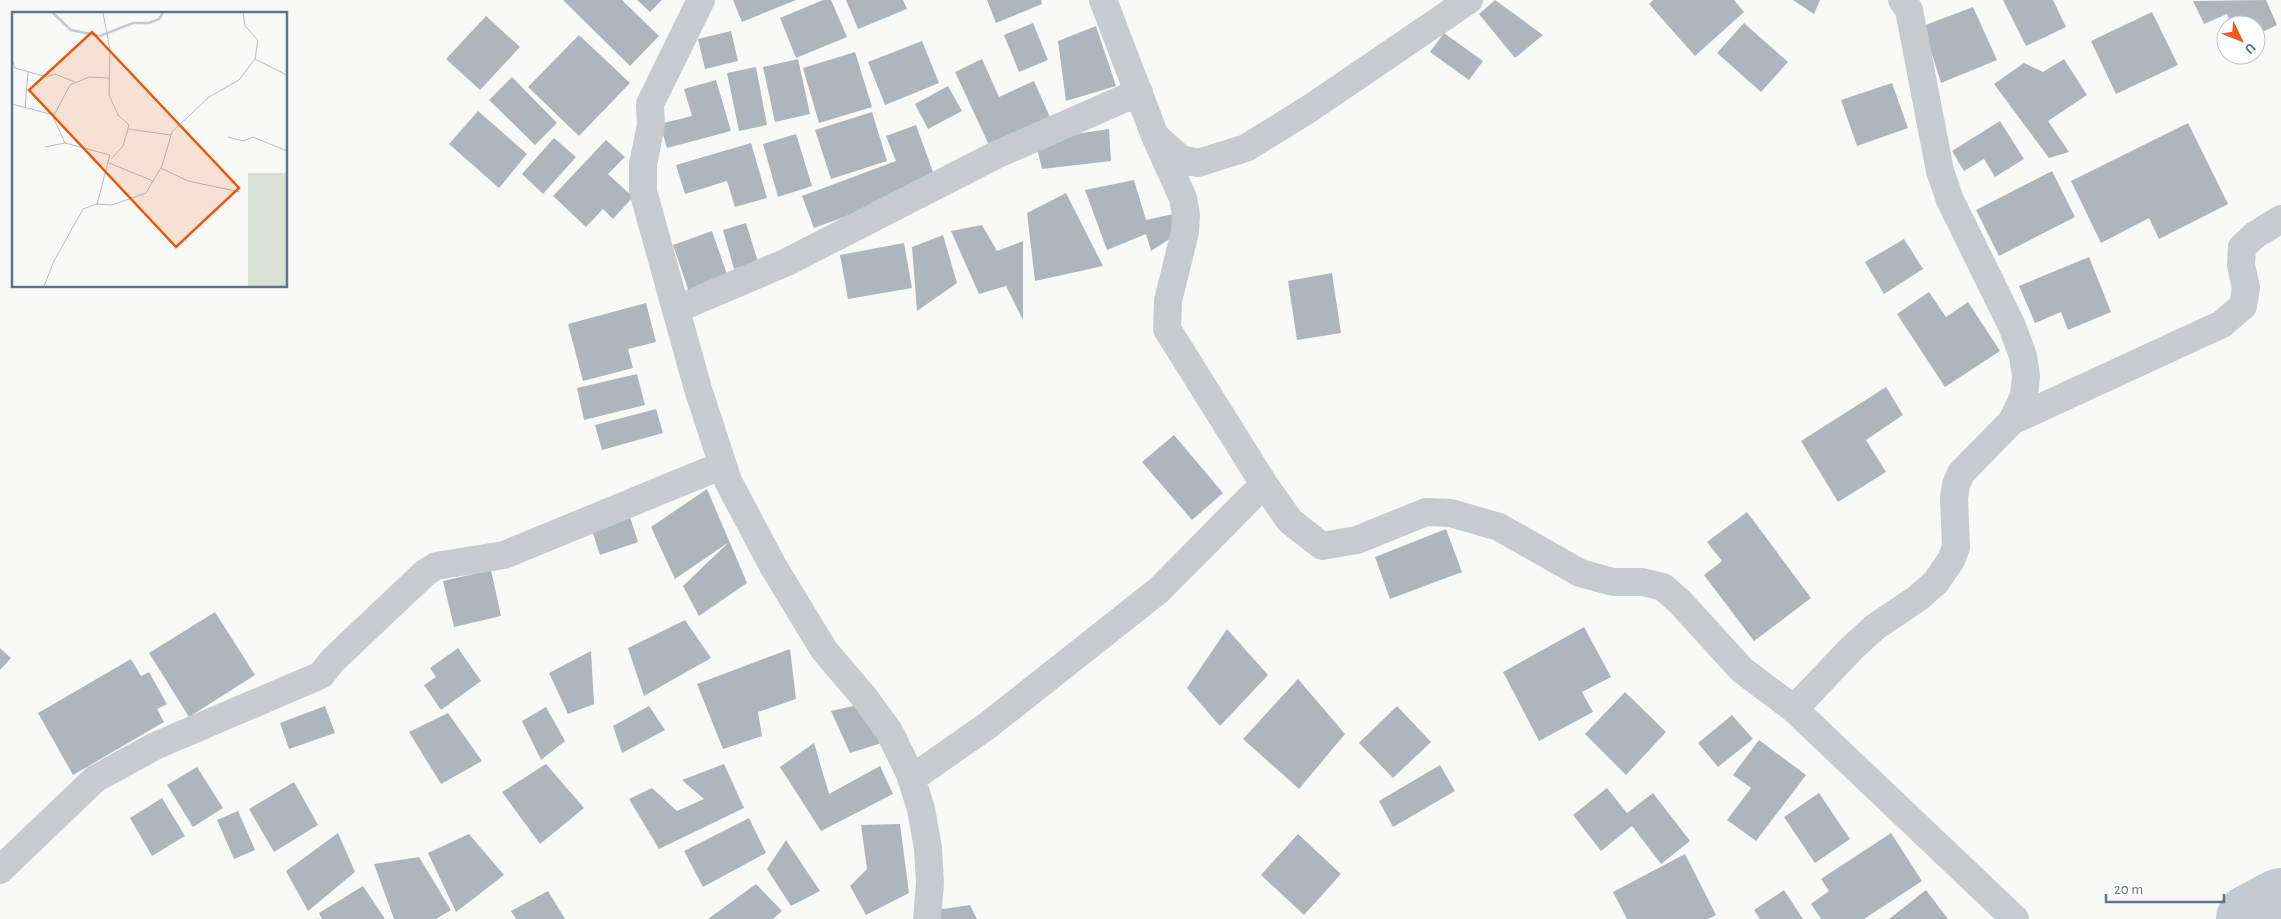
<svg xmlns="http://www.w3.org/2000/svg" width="2281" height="919" font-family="'Alegreya Sans',sans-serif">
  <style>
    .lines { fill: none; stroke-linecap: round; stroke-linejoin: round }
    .river { stroke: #c2cbd1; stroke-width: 70 }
    .building { fill: #adb6bc }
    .street { stroke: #c7cbcf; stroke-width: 28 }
    .inset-river { fill: none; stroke: #c2cbd1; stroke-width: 2.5 }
    .inset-road { fill: none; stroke: #b4bcc2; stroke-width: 1 }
    .view { fill: #e8590c; fill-opacity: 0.15; stroke: #e8590c; stroke-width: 2.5 }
    .inset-edge { fill: none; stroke: #637484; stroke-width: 2.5 }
  </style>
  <rect width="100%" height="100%" fill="#f9faf7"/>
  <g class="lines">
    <path class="river" d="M2251,919L2281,903"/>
  </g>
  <path class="building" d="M563,0H622L659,36L630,66Z
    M637,0H662L650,12Z
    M733,0H796L742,22Z
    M823,0H831L847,37L796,58L780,18Z
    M846,0H903L907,9L858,29Z
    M987,0H1041L1042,4L996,23Z
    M1495,0L1543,35L1515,58L1479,14Z
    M1653,0H1734L1744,12L1695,56L1649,4Z
    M1793,0H1820L1814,14Z
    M2003,0H2053L2066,27L2026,46Z
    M2266,0L2277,25L2256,35V25H2231L2227,14L2204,24L2193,1Z
    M1973,7L1997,60L1941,83L1923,26Z
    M2152,12L2178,65L2116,94L2091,41Z
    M486,16L520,47L480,90L446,59Z
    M1033,23L1048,60L1019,72L1004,35Z
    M1744,23L1788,62L1761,92L1717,53Z
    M1096,26L1116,86L1066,101L1058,41Z
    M731,31L738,61L705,69L698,39Z
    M1444,33L1483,61L1469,80L1430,52Z
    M579,35L630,83L579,136L528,87Z
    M922,41L939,83L885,105L868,62Z
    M855,52L872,107L819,123L803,68Z
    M798,59L810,114L775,122L763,67Z
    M982,59L999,97L1034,81L1050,117L989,145L955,72Z
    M2064,59L2087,95L2048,121L2069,152L2049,158L1994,84L2024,63L2043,72Z
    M756,67L767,125L739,131L727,73Z
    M512,77L557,123L535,145L489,100Z
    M716,80L731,131L667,148L660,124L692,116L684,89Z
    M1892,83L1908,128L1857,146L1841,100Z
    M948,86L962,111L928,129L915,104Z
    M478,111L527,154L499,188L449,144Z
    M872,112L887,161L831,179L815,130Z
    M2000,121L2024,159L1995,177L1984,159L1964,171L1952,151Z
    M2188,123L2228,204L2159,239L2149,218L2101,243L2071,181Z
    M916,125L937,183L814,228L802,196L896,161L886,136Z
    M1109,129L1111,161L1042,169L1035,140Z
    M796,134L812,186L778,197L763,144Z
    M554,138L576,157L543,194L522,174Z
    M606,140L625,157L608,174L633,197L613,219L603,209L586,227L553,196Z
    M751,143L767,198L735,207L727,181L685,194L676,165Z
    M2052,171L2075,217L1999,256L1976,210Z
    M1134,180L1146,220L1178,213L1179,233L1151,251L1146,234L1107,250L1085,190Z
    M1066,193L1103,266L1035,281L1027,213Z
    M746,223L758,262L734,269L723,230Z
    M982,225L997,251L1023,241V320L1006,286L979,294L951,231Z
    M712,231L729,280L690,295L673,245Z
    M943,235L957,283L917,311L912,247Z
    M1904,239L1923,269L1884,294L1865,262Z
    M904,243L912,288L848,299L840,255Z
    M2089,257L2111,312L2068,330L2061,312L2035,323L2019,286Z
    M1332,273L1341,333L1297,340L1288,281Z
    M1929,292L1946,317L1968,302L2000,351L1945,387L1897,314Z
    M646,303L656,342L628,349L633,368L583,381L568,324Z
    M637,374L645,405L584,420L577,388Z
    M1886,387L1903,415L1866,440L1886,472L1838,502L1801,441Z
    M656,409L663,433L602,450L595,425Z
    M1174,435L1223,493L1192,520L1142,462Z
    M707,489L747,583L699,616L683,586L729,542L675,579L651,527Z
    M1747,512L1811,598L1754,641L1704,575L1722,561L1707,542Z
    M629,514L638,542L600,555L591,527Z
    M1446,529L1462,572L1390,599L1375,557Z
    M491,570L501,616L454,627L443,581Z
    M215,612L255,675L189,717L149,653Z
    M685,620L711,658L644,696L628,648Z
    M1584,627L1611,677L1582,692L1593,712L1539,741L1503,672Z
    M1227,629L1268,675L1220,726L1187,688Z
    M0,648L11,658L0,670Z
    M458,648L481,681L441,710L424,685L436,677L430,668Z
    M790,649L796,699L758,712L762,736L723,749L697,684Z
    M591,651L594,704L568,714L549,673Z
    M131,659L141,676L149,672L167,704L157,709L164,722L73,775L38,713Z
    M1298,679L1345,734L1299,789L1243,739Z
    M1625,692L1666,732L1626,775L1585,734Z
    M862,704L888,741L850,753L831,711Z
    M325,706L335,733L289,749L280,723Z
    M649,706L665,730L622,753L613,726Z
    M1397,706L1431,742L1393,778L1359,743Z
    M546,707L565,741L541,760L522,721Z
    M448,713L482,761L441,784L409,732Z
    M1732,715L1753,739L1718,767L1698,743Z
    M1759,740L1806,775L1756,841L1727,820L1751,788L1733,775Z
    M814,743L829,794L880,766L893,794L821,831L780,767Z
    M546,764L584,808L540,844L502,792Z
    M724,764L744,808L659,849L629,799L652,788L677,811L704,799L682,780Z
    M1440,765L1455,791L1393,827L1379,801Z
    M197,767L223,808L193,827L167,785Z
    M294,782L318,825L274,852L249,809Z
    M1607,788L1627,813L1653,793L1690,841L1661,864L1632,826L1601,851L1573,815Z
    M1819,793L1850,839L1815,863L1784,817Z
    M162,798L185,836L152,856L130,818Z
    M238,811L255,850L234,859L217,820Z
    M749,818L766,853L703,887L684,851Z
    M900,824L909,893L866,915L850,886L867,869L861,825Z
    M338,833L355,872L308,911L286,871Z
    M1891,833L1922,881L1864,919H1821L1811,904L1829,891L1821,879Z
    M469,834L504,875L456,912L428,853Z
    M1298,834L1341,874L1304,915L1261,875Z
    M786,840L820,891L791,906L767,869Z
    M1685,854L1716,915L1708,919H1627L1613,892Z
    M419,857L451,910L436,919H394L374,864Z
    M756,884L782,911L773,919H708Z
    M363,886L385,919H322L319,913Z
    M1784,890L1803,919H1760L1754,910Z
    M1926,890L1948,919H1889Z
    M548,891L565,919H516L511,911Z
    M970,905L977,919H937V910Z"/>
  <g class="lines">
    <path class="street" d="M701,0L650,104L651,125L643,164V191L698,389L728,481L773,566L824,650L864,697L889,731L910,774L921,809L928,848L930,883L927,919
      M1103,0L1155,136L1181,159L1198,163L1246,148L1309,109L1469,0
      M1155,136L1183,198L1186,215L1185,232L1168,301L1167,329L1264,484L1290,521L1322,546L1357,540L1426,512L1451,513L1499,527L1580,573L1613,582H1642L1663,587L1680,602L1742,670L1794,709L2015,919
      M677,309L787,262L996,155L1139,92
      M2012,421L2222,324L2243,306L2246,288L2241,265L2242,247L2255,235L2281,219
      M1794,709L1852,648L1875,627L1918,598L1936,582L1951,560L1956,547L1954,498L1956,485L1961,473L2012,421L2024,396L2026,376L2023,356L2012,326L1950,200L1940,171L1909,10L1902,0
      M911,779L987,726L1159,590L1264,484
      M0,870L95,779L155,746L321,675L333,660L425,573L436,566L504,555L723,465"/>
  </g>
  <g transform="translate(12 12)">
    <rect width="275" height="275" fill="#f9faf7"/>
    <path d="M236,161H275V274H236Z" fill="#d9e0d6"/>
    <path class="inset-river" d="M41,1L59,18L88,24L121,11H137L147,7L151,1"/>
    <path class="inset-road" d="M91,1L98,38L97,83L106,103L117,113L111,134L99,147M231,1L233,14L246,28L243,47M0,48L3,56L35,65L43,62L63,70M0,92L42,103M13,96L16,60M116,117L159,123M216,125L231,129L241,125L275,139M53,131L41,105L58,73L77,65L97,66M33,135L53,131L98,143L85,192M97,151L141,169M149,156L176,169L228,180M32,274L42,249L71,197L85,192L100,193L134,181L150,154L160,120L197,85L227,68L243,47L275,63"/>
    <path class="view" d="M80,20L227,176L164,235L17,78Z"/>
    <rect width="275" height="275" class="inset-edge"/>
  </g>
  <g transform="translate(2241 40) rotate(133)"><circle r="24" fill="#ffffff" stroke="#c1c7ce"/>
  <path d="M0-4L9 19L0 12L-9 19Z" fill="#ed5b24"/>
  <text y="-8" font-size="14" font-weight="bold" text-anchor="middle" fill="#637484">U</text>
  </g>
  <path d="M2106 894v8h118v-8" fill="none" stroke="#637484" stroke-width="2.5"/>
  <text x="2114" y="894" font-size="15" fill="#637484" stroke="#ffffff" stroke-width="4" paint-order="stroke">20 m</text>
</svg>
